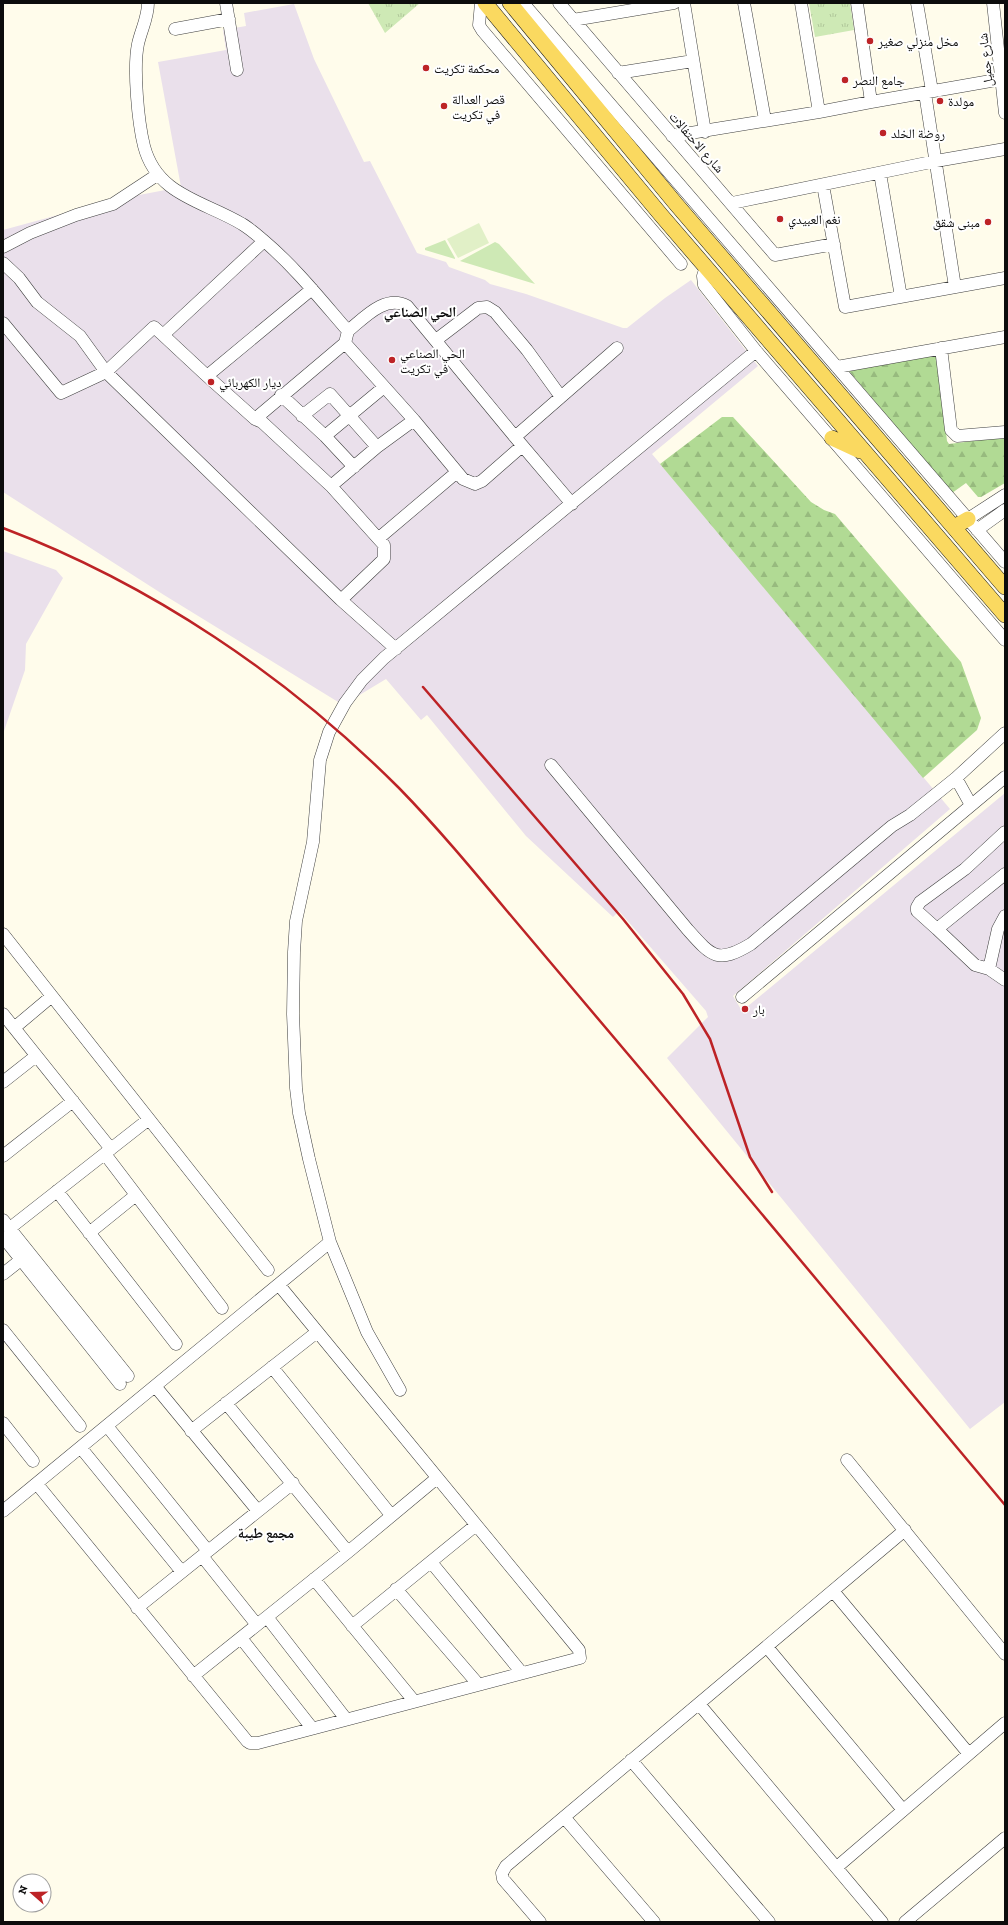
<svg xmlns="http://www.w3.org/2000/svg" width="1008" height="1925" font-family="'Zilla Slab','Noto Naskh Arabic',serif">
  <style>
    .industrial { fill: #eae0eb }
    .grass { fill: #cee9b5 }
    .forest { fill: url(#forest-firs) }
    .park { fill: url(#park-tufts) }
    .pitch { fill: #e1f0c7 }
    .lines { fill: none; stroke-linecap: round; stroke-linejoin: round }
    .minor-casing { stroke: #3f3f3f; stroke-width: 13 }
    .major-casing { stroke: #1d1d1d; stroke-width: 16 }
    .minor { stroke: #fff; stroke-width: 12 }
    .major { stroke: #fad960; stroke-width: 15 }
    .rail { stroke: #bd2326; stroke-width: 2.5 }
    .poi-dot { fill: #bd2326; stroke: #fff; stroke-width: 1.5 }
    .labels { text-anchor: middle; stroke-width: 4; stroke-linejoin: round; paint-order: stroke }
    .poi-label { font-size: 13px; fill: #0c0c0c; stroke: #fff; text-anchor: start }
    .street-label { font-size: 13px; fill: #0c0c0c; stroke: #fff }
    .neighbourhood-label { font-size: 14px; font-weight: bold; fill: #0c0c0c; stroke: #fff }
  </style>
  <defs>
    <pattern id="forest-firs" width="22" height="20" patternUnits="userSpaceOnUse"><rect width="22" height="20" fill="#b1da94"/><path d="M5 1l3.5 6h-7zM16 11l3.5 6h-7z" fill="#97ba7e"/></pattern>
    <pattern id="park-tufts" width="24" height="20" patternUnits="userSpaceOnUse"><rect width="24" height="20" fill="#cee9b5"/><path d="M3 7l-1-3M5 7V3M7 7l1-3M15 17l-1-3M17 17v-4M19 17l1-3" fill="none" stroke="#b0c79a"/></pattern>
  </defs>
  <rect width="100%" height="100%" fill="#fffceb"/>
  <path class="industrial" d="M294,4L314,59L364,162L370,161L417,253L446,262L449,267L485,280L490,284L526,294L623,328H627L665,298L691,280L758,366L652,454L950,809L733,996L742,1011L1005,793V1402L970,1429L667,1058L708,1017L706,1011L619,911L613,917L526,836L427,715L421,720L386,679L343,705L164,595L3,492V230L113,200L181,187L158,62L226,50L223,30L246,26L244,13Z
    M3,551L56,570L63,578L26,644L25,670L3,734Z"/>
  <path class="grass" d="M445,240L455,258V259L425,250V248Z
    M495,242L499,244L535,284L460,261Z"/>
  <path class="forest" d="M935,353L937,356L947,441L949,444L1005,437V483L981,497H978L966,483L952,493L849,371Z
    M722,417H733L811,502L824,510L835,514L961,662L981,718L977,730L923,778L660,464Z"/>
  <path class="park" d="M368,3H420L385,33Z
    M809,3H850L854,30L815,37Z"/>
  <path class="pitch" d="M479,223L489,243L458,258L447,239Z"/>
  <g class="lines">
    <g class="minor-casing">
      <path id="minor" d="M148,3C148,18 141,30 138,44C133,68 138,122 144,146C157,196 204,201 242,224C249,228 257,235 263,240C295,267 321,300 348,331L345,343L414,420L463,479L475,484L482,481L522,446
        M226,3L237,70
        M481,3L479,25L482,30L681,264
        M523,3L1005,562
        M559,3L775,255L834,244
        M684,3L705,132
        M744,3L765,120
        M801,3L819,112
        M857,3L871,102
        M917,3L932,91
        M993,3L1005,113
        M573,20L674,3
        M175,29L229,19
        M618,73L693,61
        M925,93L955,287
        M672,136L819,112L871,102L1002,79
        M880,173L901,297
        M823,185L845,307L1005,278
        M732,203L936,161L1005,149
        M3,247L30,233L76,215L113,204L157,175
        M3,263L19,278L37,302L80,336L106,372L341,600L396,649
        M706,267L703,276L704,285L756,351L1005,640
        M312,289L207,376L255,419L262,422L331,486L384,545V559L341,600
        M3,323L61,393L106,372L154,327L163,335L264,241
        M348,331C364,318 385,294 407,306L515,437L572,504
        M163,335L207,376
        M436,340L478,308L487,307L495,312L527,350L561,397
        M941,348L951,430L957,436L1005,432
        M837,367L1005,337
        M281,395L325,436L354,467
        M302,416L330,394L377,447
        M255,419L345,343
        M325,436L384,387
        M515,437L617,348
        M331,486L377,447L414,420
        M968,519L1005,495
        M977,530L1005,510
        M379,538L457,472
        M551,765L688,930C712,957 718,964 751,944L892,826L910,815L956,778L971,805
        M956,778L1005,733
        M1005,916L998,929L989,969L1005,980
        M937,929L917,911V907L920,902L965,869L1005,832
        M3,934L268,1270
        M989,969L975,965L937,929L1005,874
        M742,997L1005,777
        M3,1014L111,1149
        M14,1028L52,996
        M3,1082L36,1056
        M105,1154L222,1308
        M3,1156L73,1101
        M57,1191L176,1344
        M3,1220L128,1376
        M10,1228L149,1119
        M89,1233L136,1195
        M3,1237L120,1384
        M3,1274L27,1255
        M3,1330L80,1426
        M272,1367L391,1515
        M155,1386L258,1511
        M400,1390L367,1332L330,1242L309,1159L299,1113L296,1088L293,1014L294,952L296,921L313,842L320,760L329,732L345,703L362,680L384,658L756,351
        M226,1403L348,1552
        M3,1423L33,1461
        M107,1426L208,1551
        M191,1431L317,1332
        M81,1448L182,1572
        M847,1460L1005,1654
        M37,1484L247,1741L250,1743H258L580,1658L579,1650L279,1285
        M3,1511L330,1242
        M202,1556L257,1625
        M431,1562L522,1673
        M314,1579L414,1701
        M396,1589L478,1684
        M833,1591L969,1754
        M137,1608L293,1483
        M267,1617L346,1719
        M352,1626L476,1525
        M241,1638L312,1728
        M767,1647L903,1810
        M193,1676L348,1552L437,1478
        M699,1704L882,1922
        M631,1760L769,1922
        M564,1817L654,1922
        M837,1867L1005,1723
        M540,1922L503,1879L502,1873L506,1866L905,1530
        M905,1922L1005,1838"/>
    </g>
    <g class="major-casing">
      <path id="major" d="M485,3L661,215L1005,615
        M510,3L676,204L1005,587
        M832,438L860,451
        M954,527L968,519"/>
    </g>
    <use href="#minor" class="minor"/>
    <use href="#major" class="major"/>
    <path class="rail" d="M3,528C151,584 287,676 399,788C437,827 472,869 507,911C554,967 602,1023 649,1079C768,1221 886,1363 1005,1505
      M423,687L623,919L683,994L710,1039L750,1157L772,1192"/>
  </g>
  <g class="poi-dot">
    <circle cx="870" cy="41" r="4"/>
    <circle cx="426" cy="68" r="4"/>
    <circle cx="845" cy="80" r="4"/>
    <circle cx="940" cy="101" r="4"/>
    <circle cx="444" cy="106" r="4"/>
    <circle cx="883" cy="133" r="4"/>
    <circle cx="780" cy="219" r="4"/>
    <circle cx="988" cy="222" r="4"/>
    <circle cx="392" cy="360" r="4"/>
    <circle cx="211" cy="382" r="4"/>
    <circle cx="745" cy="1009" r="4"/>
  </g>
  <g class="labels">
    <g class="poi-label">
      <text x="878" y="46">مخل منزلي صغير</text>
      <text x="434" y="73">محكمة تكريت</text>
      <text x="853" y="85">جامع النصر</text>
      <text x="452" y="104">قصر العدالة<tspan x="452" dy="15">في تكريت</tspan></text>
      <text x="948" y="106">مولدة</text>
      <text x="891" y="138">روضة الخلد</text>
      <text x="788" y="224">نغم العبيدي</text>
      <text x="980" y="227" text-anchor="end">مبنى شقق</text>
      <text x="400" y="358">الحي الصناعي<tspan x="400" dy="15">في تكريت</tspan></text>
      <text x="219" y="387">ديار الكهربائي</text>
      <text x="753" y="1014">بار</text>
    </g>
    <g class="street-label">
      <text transform="translate(985 60) rotate(-96)" y="5">شارع جميل</text>
      <text transform="translate(697 142) rotate(49)" y="5">شارع الاحتفالات</text>
    </g>
    <g class="neighbourhood-label">
      <text x="420" y="317">الحي الصناعي</text>
      <text x="266" y="1538">مجمع طيبة</text>
    </g>
  </g>
  <rect width="1008" height="1925" fill="none" stroke="#0c0c0c" stroke-width="8"/>
  <g transform="translate(32 1893) rotate(290)"><circle r="19" fill="#ffffff" stroke="#9e9e9e"/>
  <path d="M0-3L7 15L0 10L-7 15Z" fill="#bd2326"/>
  <text y="-6" font-size="11" font-weight="bold" text-anchor="middle" fill="#0c0c0c">N</text>
  </g>
</svg>
